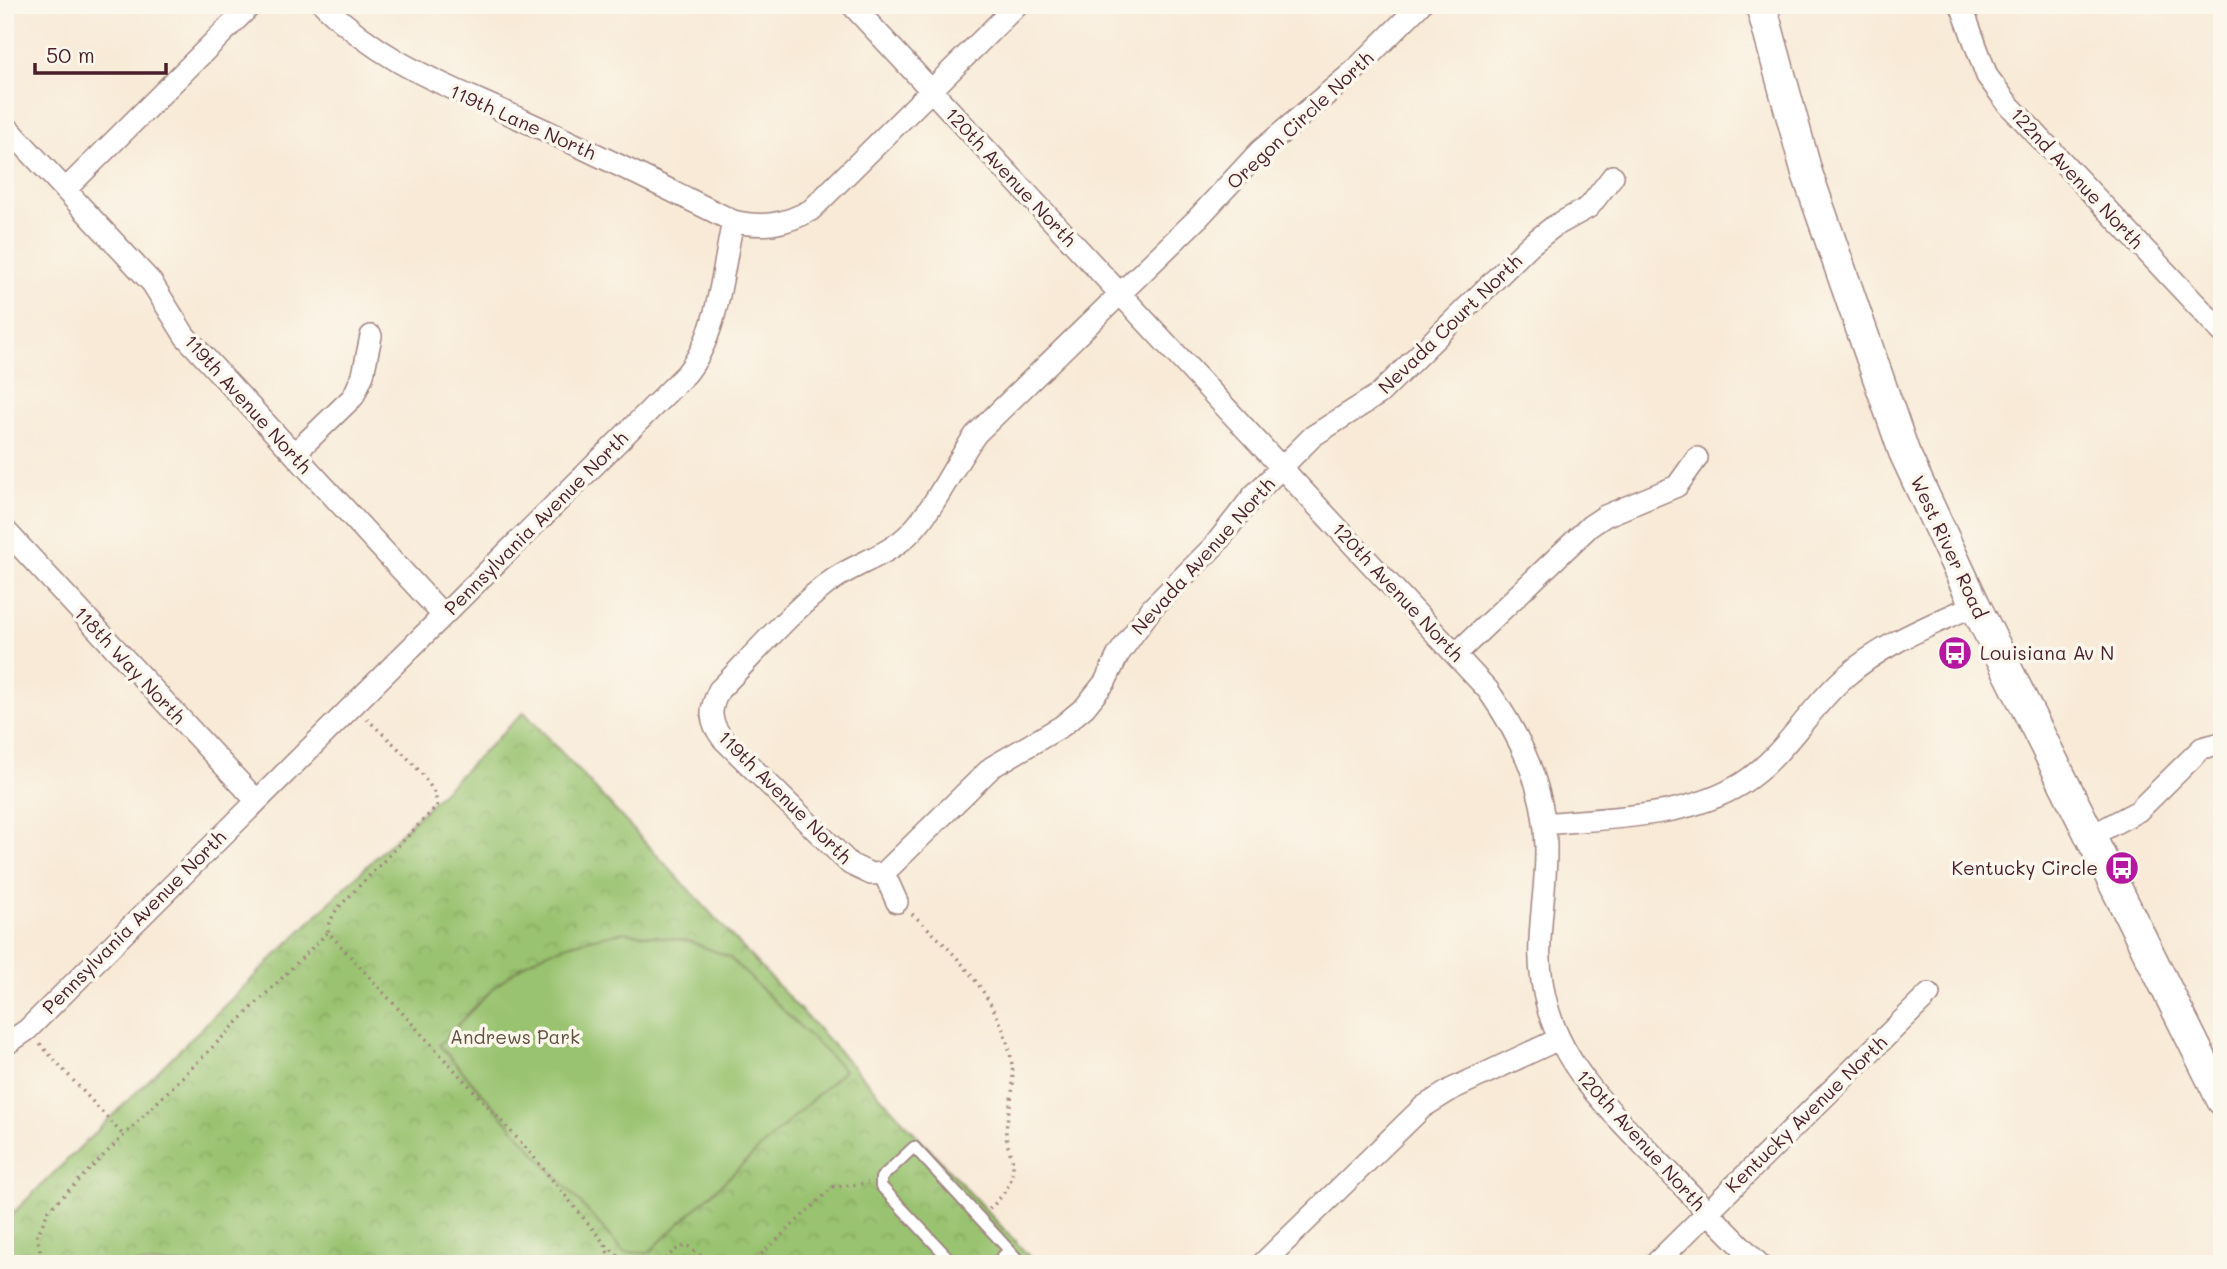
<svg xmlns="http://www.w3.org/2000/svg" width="2227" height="1269" font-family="Mali,sans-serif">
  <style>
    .park { fill: url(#park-crowns); stroke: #72714d; stroke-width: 2 }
    .pitch { fill: #99c36f; stroke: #72714d; stroke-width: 2 }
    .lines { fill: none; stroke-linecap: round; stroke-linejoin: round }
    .service-casing { stroke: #a18481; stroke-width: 14 }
    .minor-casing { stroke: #a18481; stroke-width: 24 }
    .secondary-casing { stroke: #a18481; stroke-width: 33 }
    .path { stroke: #a18481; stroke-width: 3.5; stroke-dasharray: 2 5; stroke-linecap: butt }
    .service { stroke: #fff; stroke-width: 10 }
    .minor { stroke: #fff; stroke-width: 21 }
    .secondary { stroke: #fff; stroke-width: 30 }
    .labels { text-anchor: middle; stroke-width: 7; stroke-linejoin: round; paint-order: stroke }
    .street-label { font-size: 19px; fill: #4a1f2b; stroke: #fbf7ec }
    .poi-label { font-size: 19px; fill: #4a1f2b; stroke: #fbf7ec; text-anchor: start }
    .park-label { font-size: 19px; fill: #62503f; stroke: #fbf7ec }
  </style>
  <defs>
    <pattern id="park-crowns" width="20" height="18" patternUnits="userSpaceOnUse" patternTransform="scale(1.75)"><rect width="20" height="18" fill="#99c36f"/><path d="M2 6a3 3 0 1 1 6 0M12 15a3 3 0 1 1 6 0" fill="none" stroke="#85a760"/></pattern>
  </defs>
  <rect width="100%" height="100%" fill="#fbf7ec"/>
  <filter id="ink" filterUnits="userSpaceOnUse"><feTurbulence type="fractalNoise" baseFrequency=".0143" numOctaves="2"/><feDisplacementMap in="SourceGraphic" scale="14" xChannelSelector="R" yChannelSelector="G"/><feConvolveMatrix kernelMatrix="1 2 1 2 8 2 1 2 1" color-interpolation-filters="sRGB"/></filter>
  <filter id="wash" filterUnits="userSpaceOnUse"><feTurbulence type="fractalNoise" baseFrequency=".00686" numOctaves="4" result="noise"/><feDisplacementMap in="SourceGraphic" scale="28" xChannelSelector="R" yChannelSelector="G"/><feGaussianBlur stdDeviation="1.57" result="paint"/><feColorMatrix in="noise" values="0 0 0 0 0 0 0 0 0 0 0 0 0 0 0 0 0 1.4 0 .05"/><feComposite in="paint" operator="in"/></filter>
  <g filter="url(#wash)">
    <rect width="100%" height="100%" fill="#f8ead7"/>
    <path class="park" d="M524,712L1036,1264H5V1221Z"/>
    <path class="pitch" d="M624,932L689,941L729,957L844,1070L648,1253L624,1252L439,1045C466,1017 490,987 522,966C551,946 590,939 624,932Z"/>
  </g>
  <g filter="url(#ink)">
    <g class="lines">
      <g class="service-casing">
        <path id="service" d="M954,1264L881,1186V1178L914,1147L1022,1264
          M995,1264L1009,1250"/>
      </g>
      <g class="minor-casing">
        <path id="minor" d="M324,5C384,64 442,83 516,117C589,150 662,186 733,221C762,228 784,225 811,210L1017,5
          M852,5L1488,690C1521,737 1545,788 1546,846C1547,907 1530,947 1548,1009C1565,1068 1610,1111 1652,1154C1687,1191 1723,1228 1759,1264
          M1961,5L1987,76L2008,104L2222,332
          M5,125L152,283L185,336L443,615
          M66,189L251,5
          M294,454L353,397L363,375L371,336
          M5,530L256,800
          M1456,654L1590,526L1605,516L1677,486L1697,458
          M1544,824C1608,817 1685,819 1741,784C1785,756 1807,710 1845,677C1882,644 1931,625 1975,605
          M2089,837L2138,811L2202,748L2222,743
          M884,873L992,767L1062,726L1085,707L1105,682L1118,655L1152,608L1214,546L1253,496L1313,436L1379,394L1530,245L1553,227L1589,207L1613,176
          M897,902L884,873L871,874L850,864L723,739C709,721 709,710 719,690C752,657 797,604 834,579C859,562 889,555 911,532C938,503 953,466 976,434L1198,218L1260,151L1354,71L1420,5
          M5,1045L27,1030L686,374C719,334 722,271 733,221
          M1262,1264L1423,1107L1452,1089L1559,1039
          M1655,1264L1929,994"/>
      </g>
      <g class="secondary-casing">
        <path id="secondary" d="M1761,5L1807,173L1904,452L1975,605L2222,1100"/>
      </g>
      <path class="path" d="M367,719C385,737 438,780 437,806L337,909L329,923L328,932L527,1149L604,1243L612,1264
        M912,914C959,955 1012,1012 1013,1079C1013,1097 1007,1114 1006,1132C1006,1142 1009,1150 1012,1158C1017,1178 1003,1197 989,1209
        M40,1044L123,1135
        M606,1245L628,1264
        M43,1264L37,1236L49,1210L328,932
        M660,1264L675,1250L687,1245L711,1264
        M751,1264L833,1187L868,1183"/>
      <use href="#service" class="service"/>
      <use href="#minor" class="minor"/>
      <use href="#secondary" class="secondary"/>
    </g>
  </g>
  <defs>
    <g id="bus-disc" transform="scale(1.75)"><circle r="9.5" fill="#b5179e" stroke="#fbf7ec"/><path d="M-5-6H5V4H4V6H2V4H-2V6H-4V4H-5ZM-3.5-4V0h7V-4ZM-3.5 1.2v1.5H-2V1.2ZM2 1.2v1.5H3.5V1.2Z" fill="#fff"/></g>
  </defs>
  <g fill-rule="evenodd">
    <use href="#bus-disc" x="1955" y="653"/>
    <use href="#bus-disc" x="2122" y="868"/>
  </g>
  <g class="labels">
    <g class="street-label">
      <text transform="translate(1300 120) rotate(-43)" y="7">Oregon Circle North</text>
      <text transform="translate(523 122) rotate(24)" y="7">119th Lane North</text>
      <text transform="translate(1011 177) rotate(47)" y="7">120th Avenue North</text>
      <text transform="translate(2077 178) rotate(47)" y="7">122nd Avenue North</text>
      <text transform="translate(1450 324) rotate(-44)" y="7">Nevada Court North</text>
      <text transform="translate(248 404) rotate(48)" y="7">119th Avenue North</text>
      <text transform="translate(536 523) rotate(-45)" y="7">Pennsylvania Avenue North</text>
      <text transform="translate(1949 547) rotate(65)" y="7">West River Road</text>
      <text transform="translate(1203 556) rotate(-48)" y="7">Nevada Avenue North</text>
      <text transform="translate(1398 592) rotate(47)" y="7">120th Avenue North</text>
      <text transform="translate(130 665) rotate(47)" y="7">118th Way North</text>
      <text transform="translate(785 797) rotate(45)" y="7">119th Avenue North</text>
      <text transform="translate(134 922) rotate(-45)" y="7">Pennsylvania Avenue North</text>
      <text transform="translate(1806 1114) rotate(-44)" y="7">Kentucky Avenue North</text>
      <text transform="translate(1641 1140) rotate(48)" y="7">120th Avenue North</text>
    </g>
    <g class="poi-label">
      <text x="1980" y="660">Louisiana Av N</text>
      <text x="2098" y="875" text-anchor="end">Kentucky Circle</text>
    </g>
    <g class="park-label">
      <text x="515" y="1044">Andrews Park</text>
    </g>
  </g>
  <rect width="2227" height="1269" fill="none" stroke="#fbf7ec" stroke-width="28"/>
  <path d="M35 63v10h131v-10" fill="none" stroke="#4a1f2b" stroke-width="3.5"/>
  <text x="46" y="63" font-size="21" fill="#4a1f2b" stroke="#fbf7ec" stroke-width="5" paint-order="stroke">50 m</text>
</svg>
